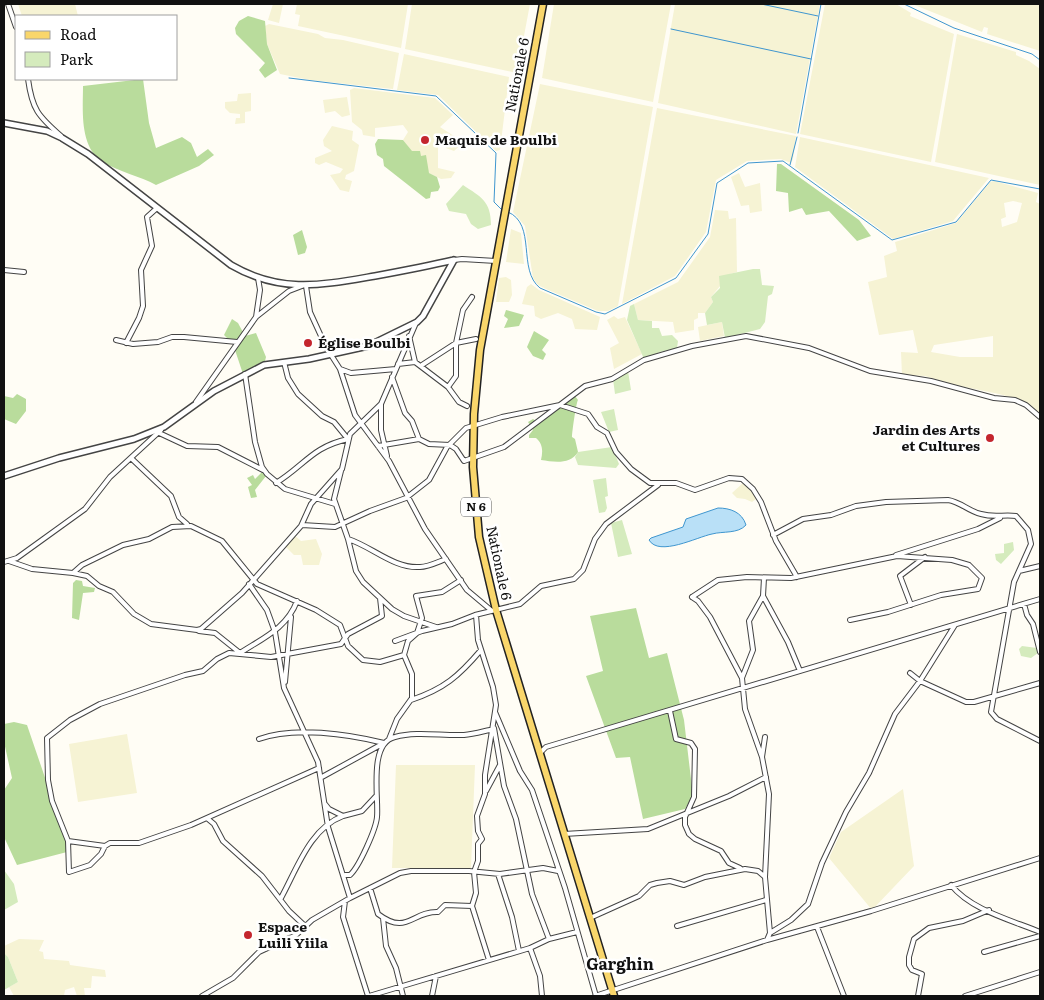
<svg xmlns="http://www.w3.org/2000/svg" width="1044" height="1000" font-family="Literata,serif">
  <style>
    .farmland { fill: #f6f3d4; fill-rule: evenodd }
    .green { fill: #d5ebbd }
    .forest { fill: #b9dc9c }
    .water { fill: #b9e0f7; stroke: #3f96cf }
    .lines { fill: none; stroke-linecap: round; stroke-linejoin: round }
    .stream { stroke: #3f96cf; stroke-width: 1 }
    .minor-casing { stroke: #444; stroke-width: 6 }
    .tertiary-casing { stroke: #444; stroke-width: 8 }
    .primary-casing { stroke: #222; stroke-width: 9 }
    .minor { stroke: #fff; stroke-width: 4 }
    .tertiary { stroke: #fff; stroke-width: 5 }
    .primary { stroke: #f9d66b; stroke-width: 6 }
    .poi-dot { fill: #c4262e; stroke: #fff; stroke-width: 2 }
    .labels { text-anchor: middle; stroke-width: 5; stroke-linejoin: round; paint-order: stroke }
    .shield { fill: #fff; stroke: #585858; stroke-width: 1 }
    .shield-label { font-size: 12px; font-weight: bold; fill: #111 }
    .street-label { font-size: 14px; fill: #111; stroke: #fff }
    .poi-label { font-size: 14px; font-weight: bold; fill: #111; stroke: #fff; text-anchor: start }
    .quarter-label { font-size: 16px; font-weight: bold; fill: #111; stroke: #fff }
  </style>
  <rect width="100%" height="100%" fill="#fffdf5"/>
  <path class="farmland" d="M18,4H75L78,16H22Z
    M273,4H283L279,23L268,20Z
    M297,4H408L401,48L298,26L300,15L295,14Z
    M412,4H530L517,73L405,49Z
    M554,4H671L653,102L542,78Z
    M675,4H820L796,134L658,103Z
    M825,4H896L911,13L910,16L954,34L931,162L800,134Z
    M912,4H1040V51L987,34L988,28L984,27L982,32Z
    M269,24L318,34L325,38L343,40L399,53L393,89L310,80L280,74L267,44L265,26Z
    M957,34L1016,52V55L1029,61L1040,69V185L935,162Z
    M404,54L509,77L500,150L496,151L438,95L397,90Z
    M540,84L653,107L618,306L608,311H598L546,289L538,285L533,278L525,226L513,212Z
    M354,88L435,98L453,115L440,127L457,138L462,136L465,141L454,151L446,148L445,140L438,143V168L455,172L451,178L441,179L429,173L421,156L412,152L403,140L408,132L403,125L375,128V137L363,135L362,130L352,122L350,90Z
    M251,93V111L245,112V123L235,124L236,118H240V114L230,113L225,108V102L237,101L238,94Z
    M347,97L350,115L342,117L335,111L325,113L323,100Z
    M657,108L796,136L793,159L791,163L781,159L747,161L716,180L706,232L675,276L622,304Z
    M332,126L353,131L352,140L359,145L354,171L346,175L345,179L352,181L349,192L340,190L330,175L340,173L343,169L326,162L319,165L315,163V158L332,151L324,146L323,140Z
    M800,137L989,178L953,221L893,239L795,167Z
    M739,173L745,187L760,183L762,211L750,213L749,205L741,206L731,177Z
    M994,181L1038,193L1036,202L1040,204V414L1021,400L999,394L955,385L925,376L902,375L901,352L918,353L913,330L879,335L868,282L887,277L884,256L897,251L895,242L956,223L990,182ZM1013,201L1022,203L1017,222L1002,227L1001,219L1006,217L1004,203ZM993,336V357H960L931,352L934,345Z
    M715,210L728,211L729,219L736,218L737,272L730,274L711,297L713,302L705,313H698V318L694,320V330L675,333L673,322L638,320L634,304L678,282L710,237Z
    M511,229L521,233L524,264L506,262Z
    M506,277L511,280L512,295L509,302H496L499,278Z
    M531,284L539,290L600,317L597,330L575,329L572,319L558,313L541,319L535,316L534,306L522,304L527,287Z
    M614,316L618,319L625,317L642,354L614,369L610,348L619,343L607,320Z
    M722,322L724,336L700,341L698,327Z
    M743,483L753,492L756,499L752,502L745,499L737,498L732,493Z
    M293,534L301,541L316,539L322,554L319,565H303L301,555H294L283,544Z
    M127,734L137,793L78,802L69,744Z
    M396,765H475L471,868H392Z
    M903,789L914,866L872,910L829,858L841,832Z
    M19,939L44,940L39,951L43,952L44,959L69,961L70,965L105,970L106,977L92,976L91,988H84L85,996H77L74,987L65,990L64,996H14L9,987L18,982L8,957L4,953V946Z"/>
  <path class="green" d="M463,185C481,197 491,201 491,225L478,229L471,224L466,214L449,211L446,204Z
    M753,269H760L762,285L774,286L772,294L768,296L765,322L760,329L725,338L722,322L707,325L705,313L713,302L711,297L720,288L719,276Z
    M634,304L638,320L652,321V328H659L662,336L672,335L678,341L677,348L660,352L644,359L627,320L630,306Z
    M628,371L631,390L615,394L613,379Z
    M614,409L618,430L609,432L601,412Z
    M612,447L619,464L616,468L578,465L575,457L578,452Z
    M606,478L608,496L605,497L607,508L605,512L599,513L593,480Z
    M622,520L632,554L618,557L611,523Z
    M1013,542L1014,550L1001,564L996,560L995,554L1004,553V544Z
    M1022,646L1037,648L1038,653L1031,658L1021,656L1019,649Z
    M4,870L14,884L18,902L4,910Z
    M4,953L8,957L18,982L4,990Z"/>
  <path class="forest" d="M248,16L265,21L267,44L277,70L265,78L259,70L265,63L236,34L235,28L239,21Z
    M143,79L149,123L156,148L182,137L191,143L197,157L208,149L214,155L199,166L156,185C140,176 119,172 103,162C79,147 83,110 83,86Z
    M378,139L403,140L412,151H420L421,156L426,155L429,173L437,177L440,187L438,191L431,192L430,198L426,199L384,166L383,159L377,155L375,144Z
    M777,164H781L859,220L871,236L857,241L829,211L806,215L802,208L789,212L788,193L776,191Z
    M302,230L307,247L305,253L298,255L293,235Z
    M506,310L524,315L519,326L504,328L508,319L504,316Z
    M232,319L238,323L245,336L256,333L266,357L264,365L243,374L233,344L224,335Z
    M534,331L549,340L542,350L546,354L543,360L533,356L527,347Z
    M17,394L26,399V411L16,424L4,419V396L13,398Z
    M575,396L578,400C576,403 572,433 572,437L575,439L578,452C570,465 554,462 541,460C543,451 543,444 536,438H529V435L533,430L528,422L533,419L536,421Z
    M262,472L266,476L255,490L257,497L251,498L248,487L252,485L247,478L253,475L255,479Z
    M76,580L82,581L83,586L95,588L94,592L83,593L79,620L72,618L73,583Z
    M636,608L649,658L667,653L684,720L693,796L685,809L643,819L630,757L616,758L586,676L603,671L590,616Z
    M14,722L27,725L67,842V852L17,865L4,837V790L12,778L4,742V724Z"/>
  <path class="water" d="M718,508C730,508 742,512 746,525C738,534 723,531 712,534C697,537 659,557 649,540L651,538L683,527L686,519Z"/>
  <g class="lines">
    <path class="stream" d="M761,4L818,16
      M904,4L954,28L1032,54L1040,60
      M671,29L811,59
      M289,78L436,96L496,153L494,202L501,209
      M798,133L821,4
      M790,165L797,137
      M508,212C537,224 517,270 540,288L596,312L605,314L676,278L708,234L717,183L748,163L783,161L892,240L956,222L991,180L1040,189"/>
    <g class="minor-casing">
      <path id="minor" d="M8,4L16,27
        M28,79C32,109 38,116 61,136
        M454,260L462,259L496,261
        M4,270L24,272
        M306,286L310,312L326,347L340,369L355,415L389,461L425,529L467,590L492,611
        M256,317L260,290L258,278
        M409,336L415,362L448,387L459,402L467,406
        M116,340L133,344L158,342L172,337H184L237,342
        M126,343L139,318L143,306L141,270L152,246L147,217L157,208
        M398,364L415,362
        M422,365L456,343L476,339
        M340,369L351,373L396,369
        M245,374L255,442L262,467L267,474L285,489L335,504
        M392,377L405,413L412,421L419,439
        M448,387L456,376V343L463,310L472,297
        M196,402L256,317L289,291L302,286
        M381,404V430L387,456
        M157,432L187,446L218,447L263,470
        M378,446L419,439L429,444L450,445L456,449L464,461L504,447L585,386L612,379L644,360L692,346L746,336L809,348L870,371L931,381L994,398L1015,400L1026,405L1040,417
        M132,459L171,496L179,517L187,524
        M341,471L334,499L348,539L356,571L363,582L392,609L404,616L436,627
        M276,483C305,465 312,447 348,439L334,422L322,416L298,394L288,378L284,362
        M302,525L335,527L370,511L406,498L429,480L447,447L466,428L502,417L560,405L588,414L597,427L607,433L616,452L631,469L650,483H676L695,490L729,478L742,479L753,489L761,502L776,541L797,577
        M773,535L803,519L831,515L856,506L886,502L948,500C961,502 968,511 981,514C995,518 1004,514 1016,516L1028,530L1031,544L1014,582L991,712L997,719L1040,741
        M348,539C371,546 394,569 420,567C428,567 438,562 446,559
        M896,555L978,529L1000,518
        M9,561L32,569L73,573L82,565L123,545L149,539L172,527L191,526L222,541L257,584L316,610L340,625L348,646L363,660L380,662L404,655
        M4,562L17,558L85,509L110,477L161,430
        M1019,571L1040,566
        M73,573L87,576L99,586L113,592L134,614L151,624L197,630L201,629L242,593L301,526L311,504L342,469L350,434L381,404L416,323
        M249,584L267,610L275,632L284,688L318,762L328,827L350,898
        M763,596L788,642L800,671
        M692,597L718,580L747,577L791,578L897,556L952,560L969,565L982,578L978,589L941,595L888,612L850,620
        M692,597L698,601L710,617L742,678L745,709L762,757L769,794L765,877
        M1024,604L1027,615L1033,624L1040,652
        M911,605L900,576L925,557
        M476,615L478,640L493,687L496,705L485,775V794L477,816L478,831L482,839L478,844V861L474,872L476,893L472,906L489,960
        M199,631L215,633L240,653C263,638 287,628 297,601
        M395,641L422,631L452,624L475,615L520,604L541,586L574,579L583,570L595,539L606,524L658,485
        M910,673L920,681L966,702H974L1040,683
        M742,678L753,650L749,621L763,596L764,578
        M285,682L291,617
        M411,700C444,689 459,676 481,650
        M670,711L676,739L691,743L695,749L694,797L685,817V825L689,834L695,839L721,851L729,863L740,868
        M495,712L520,771L532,790L565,888L596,996
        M494,728L504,786L516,819L532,894L549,939L530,948L540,976L542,996
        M259,739C294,726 348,734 384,743L322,777
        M389,739L397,719L412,698V674L404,655L408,641L417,633L422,618L416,596L442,592L461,580
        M540,753L546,747L1040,599
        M762,757L765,737
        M319,768L191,825L139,843H110L105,846L101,854L90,865L69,872L68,841L52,801L48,780L47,738L70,720L100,704L185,675L203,671L217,659L229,653L271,657L341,644L348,634L382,616L380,598
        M486,791L500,765
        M325,804L329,809L343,816L362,811L376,796
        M208,819L214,824L223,841L262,876L289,911L305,926
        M564,834L648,829L729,796L766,777
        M68,841L105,846
        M498,874L512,917L519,951
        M345,875H350C359,867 376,829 377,817C379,798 368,743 395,737C417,731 441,736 464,735C474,734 484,731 494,729
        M951,885C971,910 1011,920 1040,932
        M370,888L378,914C407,936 412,911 438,912L445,905L472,906
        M281,898C297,869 310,828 343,816
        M345,901L343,917L368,996
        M383,918L386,946L396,968L403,996
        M590,918L639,896L650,885L657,883L670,881L684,885L705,877L745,869L758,871L765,877L770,933L767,940
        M677,926L766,900
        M817,927L844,996
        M770,933L791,920L808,904L822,863L846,812L869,773L895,714L920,681L955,625
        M549,939L577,932
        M984,952L1040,936
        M202,996L233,978L259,952L296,935L312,920L350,898L400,873L411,871H469L500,874L543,868L558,871
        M369,996L530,948
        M432,996L436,976
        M595,996L767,940L871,911L1040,858
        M918,996L922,974L912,970L909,965V957L914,939L929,928L963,921L989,910
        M965,996L1040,972"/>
    </g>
    <g class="tertiary-casing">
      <path id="tertiary" d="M4,123L47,131L62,138L88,154L231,265C281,294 322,285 375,276C402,271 428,266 454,260
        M4,476L59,458L134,439L164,427L214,391L264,365L309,359L368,346L417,322L423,316L454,260"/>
    </g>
    <g class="primary-casing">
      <path id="primary" d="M543,4L480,350L474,414L473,467L479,537L496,610L614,996"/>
    </g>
    <use href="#minor" class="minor"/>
    <use href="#tertiary" class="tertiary"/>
    <use href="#primary" class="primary"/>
  </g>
  <g class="poi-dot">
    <circle cx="425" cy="140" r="5"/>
    <circle cx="308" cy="343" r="5"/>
    <circle cx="990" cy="438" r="5"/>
    <circle cx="248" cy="935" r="5"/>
  </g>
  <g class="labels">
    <rect class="shield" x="461" y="497.5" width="30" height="19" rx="4"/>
    <g class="shield-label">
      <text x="476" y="511">N 6</text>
    </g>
    <g class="street-label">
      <text transform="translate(517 75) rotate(-79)" y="5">Nationale 6</text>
      <text transform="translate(499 563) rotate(78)" y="5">Nationale 6</text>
    </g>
    <g class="poi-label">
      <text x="435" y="145">Maquis de Boulbi</text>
      <text x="318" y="348">Église Boulbi</text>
      <text x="980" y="435" text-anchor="end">Jardin des Arts<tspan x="980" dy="16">et Cultures</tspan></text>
      <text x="258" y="932">Espace<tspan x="258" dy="16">Luili Yiila</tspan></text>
    </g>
    <g class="quarter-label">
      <text x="620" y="970">Garghin</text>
    </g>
  </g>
  <rect width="1044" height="1000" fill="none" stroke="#111111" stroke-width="10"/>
  <rect x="15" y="15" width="162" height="65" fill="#ffffff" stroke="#a0a0a0"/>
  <rect x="25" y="31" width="25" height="8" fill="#f9d66b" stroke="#a0a0a0"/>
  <text x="60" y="40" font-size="15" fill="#111111">Road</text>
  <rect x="25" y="52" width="25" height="15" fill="#d5ebbd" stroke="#a0a0a0"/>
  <text x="60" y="65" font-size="15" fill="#111111">Park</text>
</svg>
